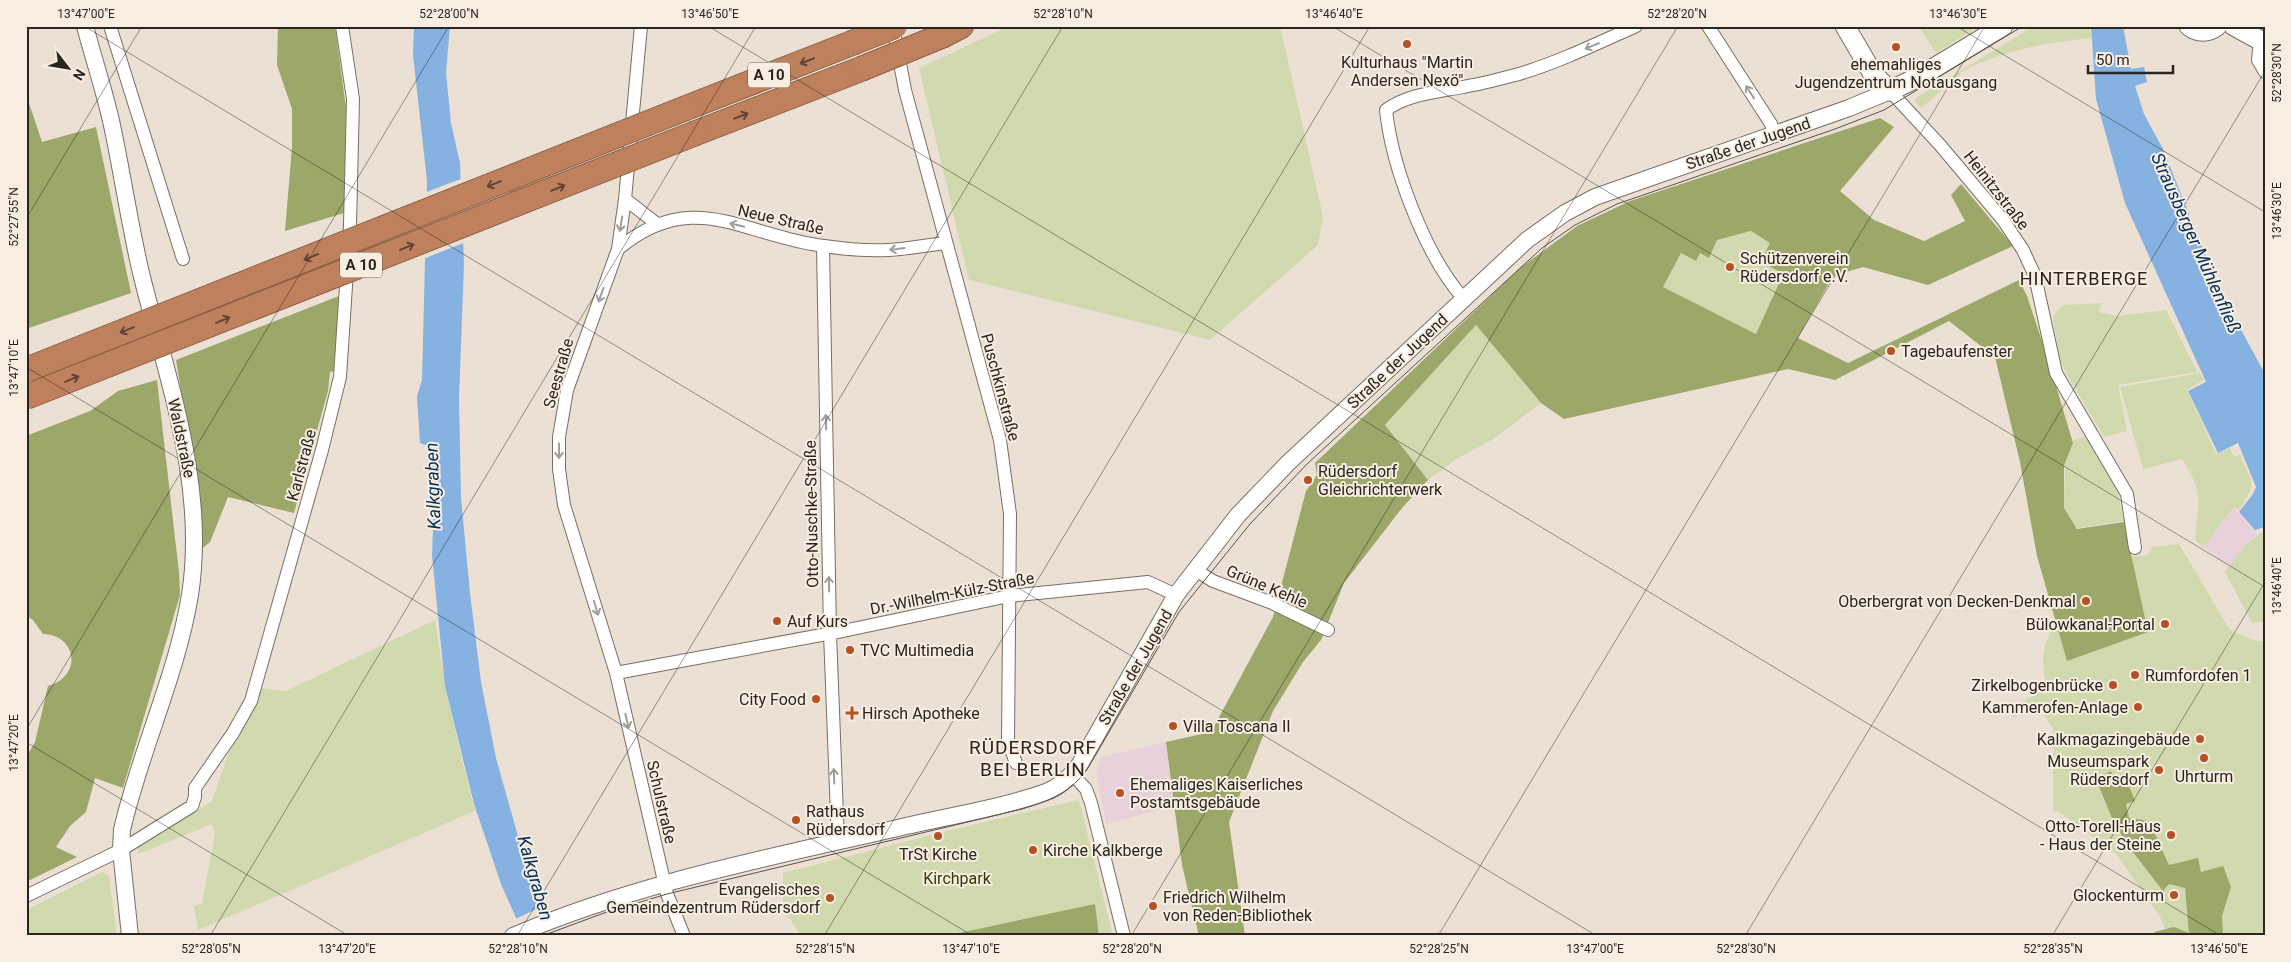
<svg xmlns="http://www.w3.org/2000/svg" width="2291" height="962" font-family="Roboto,sans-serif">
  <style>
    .commercial { fill: #e9d1db }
    .green { fill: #d1daae }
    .forest { fill: #9ca86a; fill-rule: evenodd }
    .water { fill: #86b2e2 }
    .pier { fill: #ebe0d3 }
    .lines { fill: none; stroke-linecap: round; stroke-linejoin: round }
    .minor-casing { stroke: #786f63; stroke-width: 14 }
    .tertiary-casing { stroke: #786f63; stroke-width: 18 }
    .secondary-casing { stroke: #786f63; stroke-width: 21 }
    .motorway-casing { stroke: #8a6048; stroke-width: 26 }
    .minor { stroke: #fff; stroke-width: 12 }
    .tertiary { stroke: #fff; stroke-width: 16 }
    .secondary { stroke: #fff; stroke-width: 19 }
    .motorway { stroke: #bf805d; stroke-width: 24 }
    .tram { stroke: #59534c; stroke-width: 1 }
    .motorway-bridge-casing { stroke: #8a6048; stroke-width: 26; stroke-linecap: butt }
    .motorway-bridge { stroke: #bf805d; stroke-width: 24 }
    .oneway { stroke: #9f9d9b }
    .oneway2 { stroke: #5e4535 }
    .ticks { fill: none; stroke: #292520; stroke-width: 1; stroke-opacity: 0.45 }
    .poi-dot { fill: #b75123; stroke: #f8ede0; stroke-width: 2 }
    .labels { text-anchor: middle; stroke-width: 4; stroke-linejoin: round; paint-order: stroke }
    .shield { fill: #f8ede0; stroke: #67615a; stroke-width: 1 }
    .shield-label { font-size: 15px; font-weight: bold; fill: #292520 }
    .poi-label { font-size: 16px; fill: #292520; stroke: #f8ede0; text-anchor: start }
    .street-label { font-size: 16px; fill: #292520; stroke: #f8ede0 }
    .park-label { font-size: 16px; fill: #323908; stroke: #f8ede0 }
    .water-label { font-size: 18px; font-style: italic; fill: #00305c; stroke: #f8ede0 }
    .neighbourhood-label { font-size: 18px; letter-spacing: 1px; fill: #292520; stroke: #f8ede0 }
    .quarter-label { font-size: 19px; letter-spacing: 1px; fill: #292520; stroke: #f8ede0 }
    .neatline { fill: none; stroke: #292520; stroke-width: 2 }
    .ticks-label { font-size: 12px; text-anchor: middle; fill: #292520 }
  </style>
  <rect width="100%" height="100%" fill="#ebe0d3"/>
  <path class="commercial" d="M2234,508L2257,534L2245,545L2229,567L2204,547Z
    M1166,742L1174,806L1106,824L1096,771L1101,757Z"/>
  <path class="green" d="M1009,26H1280L1323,217L1318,245L1210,340L969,280L919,68Z
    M1919,26H1980L1936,53Z
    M2034,26H2090L2091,38C2045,43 2002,50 1961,72L1960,75L1921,108L1915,102L1916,98Z
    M1751,231L1771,243L1761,261L1783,274L1756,334L1663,287L1681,253L1696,261L1700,253L1712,249L1717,240Z
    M2102,303L2098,312L2118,316L2166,310L2197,372L2118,385L2127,431L2104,437L2069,378L2059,358L2053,316L2063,305Z
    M1476,325L1541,403L1493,439L1455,460L1428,480L1385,426Z
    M2200,373L2204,380L2187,390L2216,454L2230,448L2234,457L2240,454C2252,484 2258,482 2239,510L2234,507L2203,548L2195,539C2198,500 2205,494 2182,459L2143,469L2120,387Z
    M2085,436L2116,483L2124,521L2077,528L2064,508L2065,466L2074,440Z
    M2265,530V621L2252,623L2225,572L2245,545Z
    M2179,544L2230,630L2256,641H2265V936H2169L2160,917L2117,855L2059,812L2053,811V729L2037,704L2013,718L2011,708L2047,688C2041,661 2041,650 2054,625L2144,628L2131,557L2148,555L2152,547Z
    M435,620C444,685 458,747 475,811L198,930L194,906L202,904L215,833L212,824L138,854V847L212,801L227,757L261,688L286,691Z
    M1079,800L1113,936H801L783,908V873L947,831Z
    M102,872L109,876L117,936H26V910Z"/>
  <path class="forest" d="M278,26H335L346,108L344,213L285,231L292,147V109L277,65Z
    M26,94L42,142L96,127L131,293L26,329Z
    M1880,118L1894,127L1840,191L1874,220L1924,241L1965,221L1951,195L1961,184L2013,246L1928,285L1863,267L1833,276L1798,338L1848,363L2019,280L2027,296L2048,359L2073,443L2064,466V508L2077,529L2124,522L2148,632L2067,661L2037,556L2020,462L1995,357L1949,321L1835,380L1788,369L1564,419L1541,403L1476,325L1385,425L1428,480L1402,508L1344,583L1321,640L1303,662L1273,711L1229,822L1245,936H1199L1182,865L1166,742L1211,732L1273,617L1306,491L1317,475L1315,463L1520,268L1577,226L1630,201ZM1751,231L1770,243L1761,261L1783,274L1756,334L1663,287L1681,253L1696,261L1700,253L1709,258L1717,240Z
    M339,296L334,371L330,372L328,391L294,513L228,497L210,542L198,552V493L176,360Z
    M157,380L179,573L180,595L123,788L95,778L86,812L70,826L56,847L77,857L26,882V757L35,742L48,686C82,677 78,635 43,634L33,620L26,616V436L90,411L118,391Z
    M2111,771L2116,782L2126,778L2135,801L2126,804L2129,818L2149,821L2169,865L2198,858L2201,872L2223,866L2231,887L2222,916L2223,936H2156L2154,932L2174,927L2189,933L2185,888L2169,884L2163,891L2129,847L2114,823L2096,779Z
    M1095,904L1099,936H945Z"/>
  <path class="water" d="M414,26H450L446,73L451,123L460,163L464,264L459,398L461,498L470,593L481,682L496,758L521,847L553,936H524L501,884L474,804L445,686L432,555L434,503L426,445L420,443L417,396L422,380L427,181L413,55Z
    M2091,26H2123L2131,69L2144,67L2147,82L2135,86L2144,114L2163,149L2220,291L2265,374V527L2255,530L2239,512L2253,494L2256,487L2238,443L2218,453L2188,391L2206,382L2125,203L2096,99Z"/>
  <path class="pier" d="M463,178L466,242L423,259L424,193Z
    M545,905L555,933L548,936H521L513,920Z"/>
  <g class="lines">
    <g class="minor-casing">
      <path id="minor" d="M110,26L183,259
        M641,26L625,199L618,249L567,390L559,437V469L564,505L616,673L667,894L684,936
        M893,26L905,90L1000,440L1010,514L1008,741L1016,763
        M1708,26L1771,124L1775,134
        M2260,41L2258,60L2265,72
        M1890,91L1940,145L2003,220L2023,250L2035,276L2056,373L2127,494L2135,548
        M625,199L657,224
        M823,246L830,633L838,842
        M618,249C694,186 743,236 824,246C844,249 868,251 889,250C908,249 927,245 946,243
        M1463,298C1425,255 1392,167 1386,110C1408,94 1437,92 1463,87C1482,84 1500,79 1519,74C1559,62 1598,43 1636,26
        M1194,569L1213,581L1272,603L1328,630
        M616,673L843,631L1009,596L1148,582L1176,595
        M1072,774L1086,789L1091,803L1124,936
        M26,896L121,850L192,806L195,797V788L233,733L251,701L322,450L340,377L350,225L353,99L342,26"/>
    </g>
    <g class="tertiary-casing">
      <path id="tertiary" d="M85,26C94,61 106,95 113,130C123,178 130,226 141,273C167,379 207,485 190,595C177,675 140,751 122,830L121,850L130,936
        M513,936C639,882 773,857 906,826C950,816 1004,807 1046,792C1060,787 1071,776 1080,764L1176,595L1238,515L1288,463L1527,240L1565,213L1595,197L1849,108L1890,91"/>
    </g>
    <g class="secondary-casing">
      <path id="secondary" d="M1845,26L1873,74L1890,91L1924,74L2003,26
        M2189,26C2198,33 2208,33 2217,26
        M2234,26L2265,43"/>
    </g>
    <g class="motorway-casing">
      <path id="motorway" d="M944,35L961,26
        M686,108L852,43
        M696,133L861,69"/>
    </g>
    <use href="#minor" class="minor"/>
    <use href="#tertiary" class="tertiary"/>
    <use href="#secondary" class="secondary"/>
    <use href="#motorway" class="motorway"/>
    <path class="tram" d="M542,936L604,913L667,894L1022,809C1049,801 1072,792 1088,768L1179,612L1250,524L1307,464L1542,248L1575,225L1617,204L1835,129L1884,110L2023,26"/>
    <g class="motorway-bridge-casing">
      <path id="motorway-bridge" d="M852,43L895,26
        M861,69L944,35
        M26,370L686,108
        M26,397L696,133"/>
    </g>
    <use href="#motorway-bridge" class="motorway-bridge"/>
  </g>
  <defs><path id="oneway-shaft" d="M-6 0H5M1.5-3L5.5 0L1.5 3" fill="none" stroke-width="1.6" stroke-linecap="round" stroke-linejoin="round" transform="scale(1.25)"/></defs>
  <g class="oneway">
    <use href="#oneway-shaft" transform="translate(1592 46) rotate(157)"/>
    <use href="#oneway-shaft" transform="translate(1750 92) rotate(-122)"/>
    <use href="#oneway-shaft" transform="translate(621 224) rotate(99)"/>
    <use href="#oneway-shaft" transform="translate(737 225) rotate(-166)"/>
    <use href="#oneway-shaft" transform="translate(897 249) rotate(172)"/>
    <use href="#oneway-shaft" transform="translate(601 295) rotate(110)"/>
    <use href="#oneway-shaft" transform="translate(826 422) rotate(-91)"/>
    <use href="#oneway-shaft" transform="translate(559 451) rotate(90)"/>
    <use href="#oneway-shaft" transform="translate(829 584) rotate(-91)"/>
    <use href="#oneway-shaft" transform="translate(596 608) rotate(73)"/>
    <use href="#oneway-shaft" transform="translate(627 721) rotate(77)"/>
    <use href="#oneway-shaft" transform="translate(834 776) rotate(-92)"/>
  </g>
  <g class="oneway2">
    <use href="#oneway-shaft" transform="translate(807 61) rotate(159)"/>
    <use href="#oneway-shaft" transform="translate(741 116) rotate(-21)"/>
    <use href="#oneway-shaft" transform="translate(494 184) rotate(158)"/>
    <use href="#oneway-shaft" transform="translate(558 188) rotate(-22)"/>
    <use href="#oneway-shaft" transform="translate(407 247) rotate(-22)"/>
    <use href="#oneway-shaft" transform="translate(311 257) rotate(158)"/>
    <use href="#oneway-shaft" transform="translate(223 320) rotate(-22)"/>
    <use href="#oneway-shaft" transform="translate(127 330) rotate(158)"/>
    <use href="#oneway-shaft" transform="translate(72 379) rotate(-22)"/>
  </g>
  <path class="ticks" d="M84,26L1597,936M708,26L2221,936M1332,26L2265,587M1956,26L2265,212M26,219L142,26M26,367L973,936M26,730L449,26M26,742L349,936M210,936L756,26M517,936L1063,26M824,936L1370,26M1131,936L1678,26M1438,936L1985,26M1745,936L2265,71M2052,936L2265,582"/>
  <g class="poi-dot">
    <circle cx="1407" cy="44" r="5"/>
    <circle cx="1896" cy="47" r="5"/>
    <circle cx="1730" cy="267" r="5"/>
    <circle cx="1891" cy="351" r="5"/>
    <circle cx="1308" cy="480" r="5"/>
    <circle cx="2086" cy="601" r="5"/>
    <circle cx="777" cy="621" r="5"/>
    <circle cx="2165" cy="624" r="5"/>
    <circle cx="850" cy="650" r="5"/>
    <circle cx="2135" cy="675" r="5"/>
    <circle cx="2113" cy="685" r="5"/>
    <circle cx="816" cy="699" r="5"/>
    <circle cx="2138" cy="707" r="5"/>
    <path d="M849.5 705.5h5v5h5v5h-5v5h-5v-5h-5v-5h5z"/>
    <circle cx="1173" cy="726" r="5"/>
    <circle cx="2200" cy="739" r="5"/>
    <circle cx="2204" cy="758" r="5"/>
    <circle cx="2159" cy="770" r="5"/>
    <circle cx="1120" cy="793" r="5"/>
    <circle cx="796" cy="820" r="5"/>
    <circle cx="2171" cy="835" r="5"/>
    <circle cx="938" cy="836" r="5"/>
    <circle cx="1033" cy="850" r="5"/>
    <circle cx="2174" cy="895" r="5"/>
    <circle cx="830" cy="898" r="5"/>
    <circle cx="1153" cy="906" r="5"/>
  </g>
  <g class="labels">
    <g class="shield">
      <rect x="748" y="62.5" width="42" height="25" rx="4"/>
      <rect x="340" y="252.5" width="42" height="25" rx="4"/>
    </g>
    <g class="shield-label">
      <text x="769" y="80">A 10</text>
      <text x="361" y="270">A 10</text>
    </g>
    <g class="poi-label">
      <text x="1407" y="68" text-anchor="middle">Kulturhaus "Martin<tspan x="1407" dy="18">Andersen Nexö"</tspan></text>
      <text x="1896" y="70" text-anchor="middle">ehemahliges<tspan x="1896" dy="18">Jugendzentrum Notausgang</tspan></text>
      <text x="1740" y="264">Schützenverein<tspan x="1740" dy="18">Rüdersdorf e.V.</tspan></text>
      <text x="1901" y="357">Tagebaufenster</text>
      <text x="1318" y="477">Rüdersdorf<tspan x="1318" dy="18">Gleichrichterwerk</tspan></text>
      <text x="2076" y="607" text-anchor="end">Oberbergrat von Decken-Denkmal</text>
      <text x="787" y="627">Auf Kurs</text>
      <text x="2155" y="630" text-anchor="end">Bülowkanal-Portal</text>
      <text x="860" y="656">TVC Multimedia</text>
      <text x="2145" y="681">Rumfordofen 1</text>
      <text x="2103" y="691" text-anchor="end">Zirkelbogenbrücke</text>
      <text x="806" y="705" text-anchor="end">City Food</text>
      <text x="2128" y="713" text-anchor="end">Kammerofen-Anlage</text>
      <text x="862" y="719">Hirsch Apotheke</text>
      <text x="1183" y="732">Villa Toscana II</text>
      <text x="2190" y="745" text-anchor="end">Kalkmagazingebäude</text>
      <text x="2149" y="767" text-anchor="end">Museumspark<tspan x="2149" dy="18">Rüdersdorf</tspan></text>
      <text x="2204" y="782" text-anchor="middle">Uhrturm</text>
      <text x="1130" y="790">Ehemaliges Kaiserliches<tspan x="1130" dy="18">Postamtsgebäude</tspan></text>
      <text x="806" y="817">Rathaus<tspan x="806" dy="18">Rüdersdorf</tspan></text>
      <text x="2161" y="832" text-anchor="end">Otto-Torell-Haus<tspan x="2161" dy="18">- Haus der Steine</tspan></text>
      <text x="1043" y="856">Kirche Kalkberge</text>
      <text x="938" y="860" text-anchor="middle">TrSt Kirche</text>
      <text x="820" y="895" text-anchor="end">Evangelisches<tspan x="820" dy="18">Gemeindezentrum Rüdersdorf</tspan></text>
      <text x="2164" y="901" text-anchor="end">Glockenturm</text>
      <text x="1163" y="903">Friedrich Wilhelm<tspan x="1163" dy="18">von Reden-Bibliothek</tspan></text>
    </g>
    <g class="street-label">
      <text transform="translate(1748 143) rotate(-19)" y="6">Straße der Jugend</text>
      <text transform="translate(1997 190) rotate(52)" y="6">Heinitzstraße</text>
      <text transform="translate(781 219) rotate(13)" y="6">Neue Straße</text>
      <text transform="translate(1397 361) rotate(-43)" y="6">Straße der Jugend</text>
      <text transform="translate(558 373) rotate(-74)" y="6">Seestraße</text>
      <text transform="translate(1001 387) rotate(75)" y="6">Puschkinstraße</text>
      <text transform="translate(182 438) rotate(78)" y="6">Waldstraße</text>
      <text transform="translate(301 465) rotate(-75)" y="6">Karlstraße</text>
      <text transform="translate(811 514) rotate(-91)" y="6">Otto-Nuschke-Straße</text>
      <text transform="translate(1267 586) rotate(23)" y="6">Grüne Kehle</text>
      <text transform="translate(952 593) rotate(-11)" y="6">Dr.-Wilhelm-Külz-Straße</text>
      <text transform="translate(1135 667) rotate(-60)" y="6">Straße der Jugend</text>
      <text transform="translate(662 802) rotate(77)" y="6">Schulstraße</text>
    </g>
    <g class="park-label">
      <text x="957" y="884">Kirchpark</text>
    </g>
    <g class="water-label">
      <text transform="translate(2196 243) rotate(66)" y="6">Strausberger Mühlenfließ</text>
      <text transform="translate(433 486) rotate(-92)" y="6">Kalkgraben</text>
      <text transform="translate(535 878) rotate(74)" y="6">Kalkgraben</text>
    </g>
    <g class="neighbourhood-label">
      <text x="2084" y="285">HINTERBERGE</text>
    </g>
    <g class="quarter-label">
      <text x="1033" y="754">RÜDERSDORF<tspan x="1033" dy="22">BEI BERLIN</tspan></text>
    </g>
  </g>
  <rect width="2291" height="962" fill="none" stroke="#f8ede0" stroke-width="55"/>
  <g transform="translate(68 68) rotate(121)" stroke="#f8ede0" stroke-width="4" paint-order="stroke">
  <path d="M0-4L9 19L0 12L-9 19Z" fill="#292520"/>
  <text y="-8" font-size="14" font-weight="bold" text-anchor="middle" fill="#292520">N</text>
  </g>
  <path d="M2088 65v8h85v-8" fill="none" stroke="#292520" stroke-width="2.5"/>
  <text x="2096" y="65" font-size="15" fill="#292520" stroke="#f8ede0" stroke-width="4" paint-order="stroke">50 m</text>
  <rect x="28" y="28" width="2236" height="906" class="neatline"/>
  <g class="ticks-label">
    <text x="86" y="18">13°47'00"E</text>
    <text x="449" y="18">52°28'00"N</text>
    <text x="710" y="18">13°46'50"E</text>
    <text x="1063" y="18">52°28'10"N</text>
    <text x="1334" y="18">13°46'40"E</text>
    <text x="1677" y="18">52°28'20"N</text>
    <text x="1958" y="18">13°46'30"E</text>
    <text transform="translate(2277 73) rotate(-90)" y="4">52°28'30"N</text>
    <text transform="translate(2277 211) rotate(-90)" y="4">13°46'30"E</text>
    <text transform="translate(14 217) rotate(-90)" y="4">52°27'55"N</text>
    <text transform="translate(14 368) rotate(-90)" y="4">13°47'10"E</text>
    <text transform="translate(2277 586) rotate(-90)" y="4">13°46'40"E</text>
    <text transform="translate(14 743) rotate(-90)" y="4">13°47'20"E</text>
    <text x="211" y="953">52°28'05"N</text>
    <text x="347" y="953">13°47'20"E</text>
    <text x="518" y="953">52°28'10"N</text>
    <text x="825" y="953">52°28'15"N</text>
    <text x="971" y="953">13°47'10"E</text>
    <text x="1132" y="953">52°28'20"N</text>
    <text x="1439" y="953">52°28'25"N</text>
    <text x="1595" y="953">13°47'00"E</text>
    <text x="1746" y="953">52°28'30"N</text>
    <text x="2053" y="953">52°28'35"N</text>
    <text x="2219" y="953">13°46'50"E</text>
  </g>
</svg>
